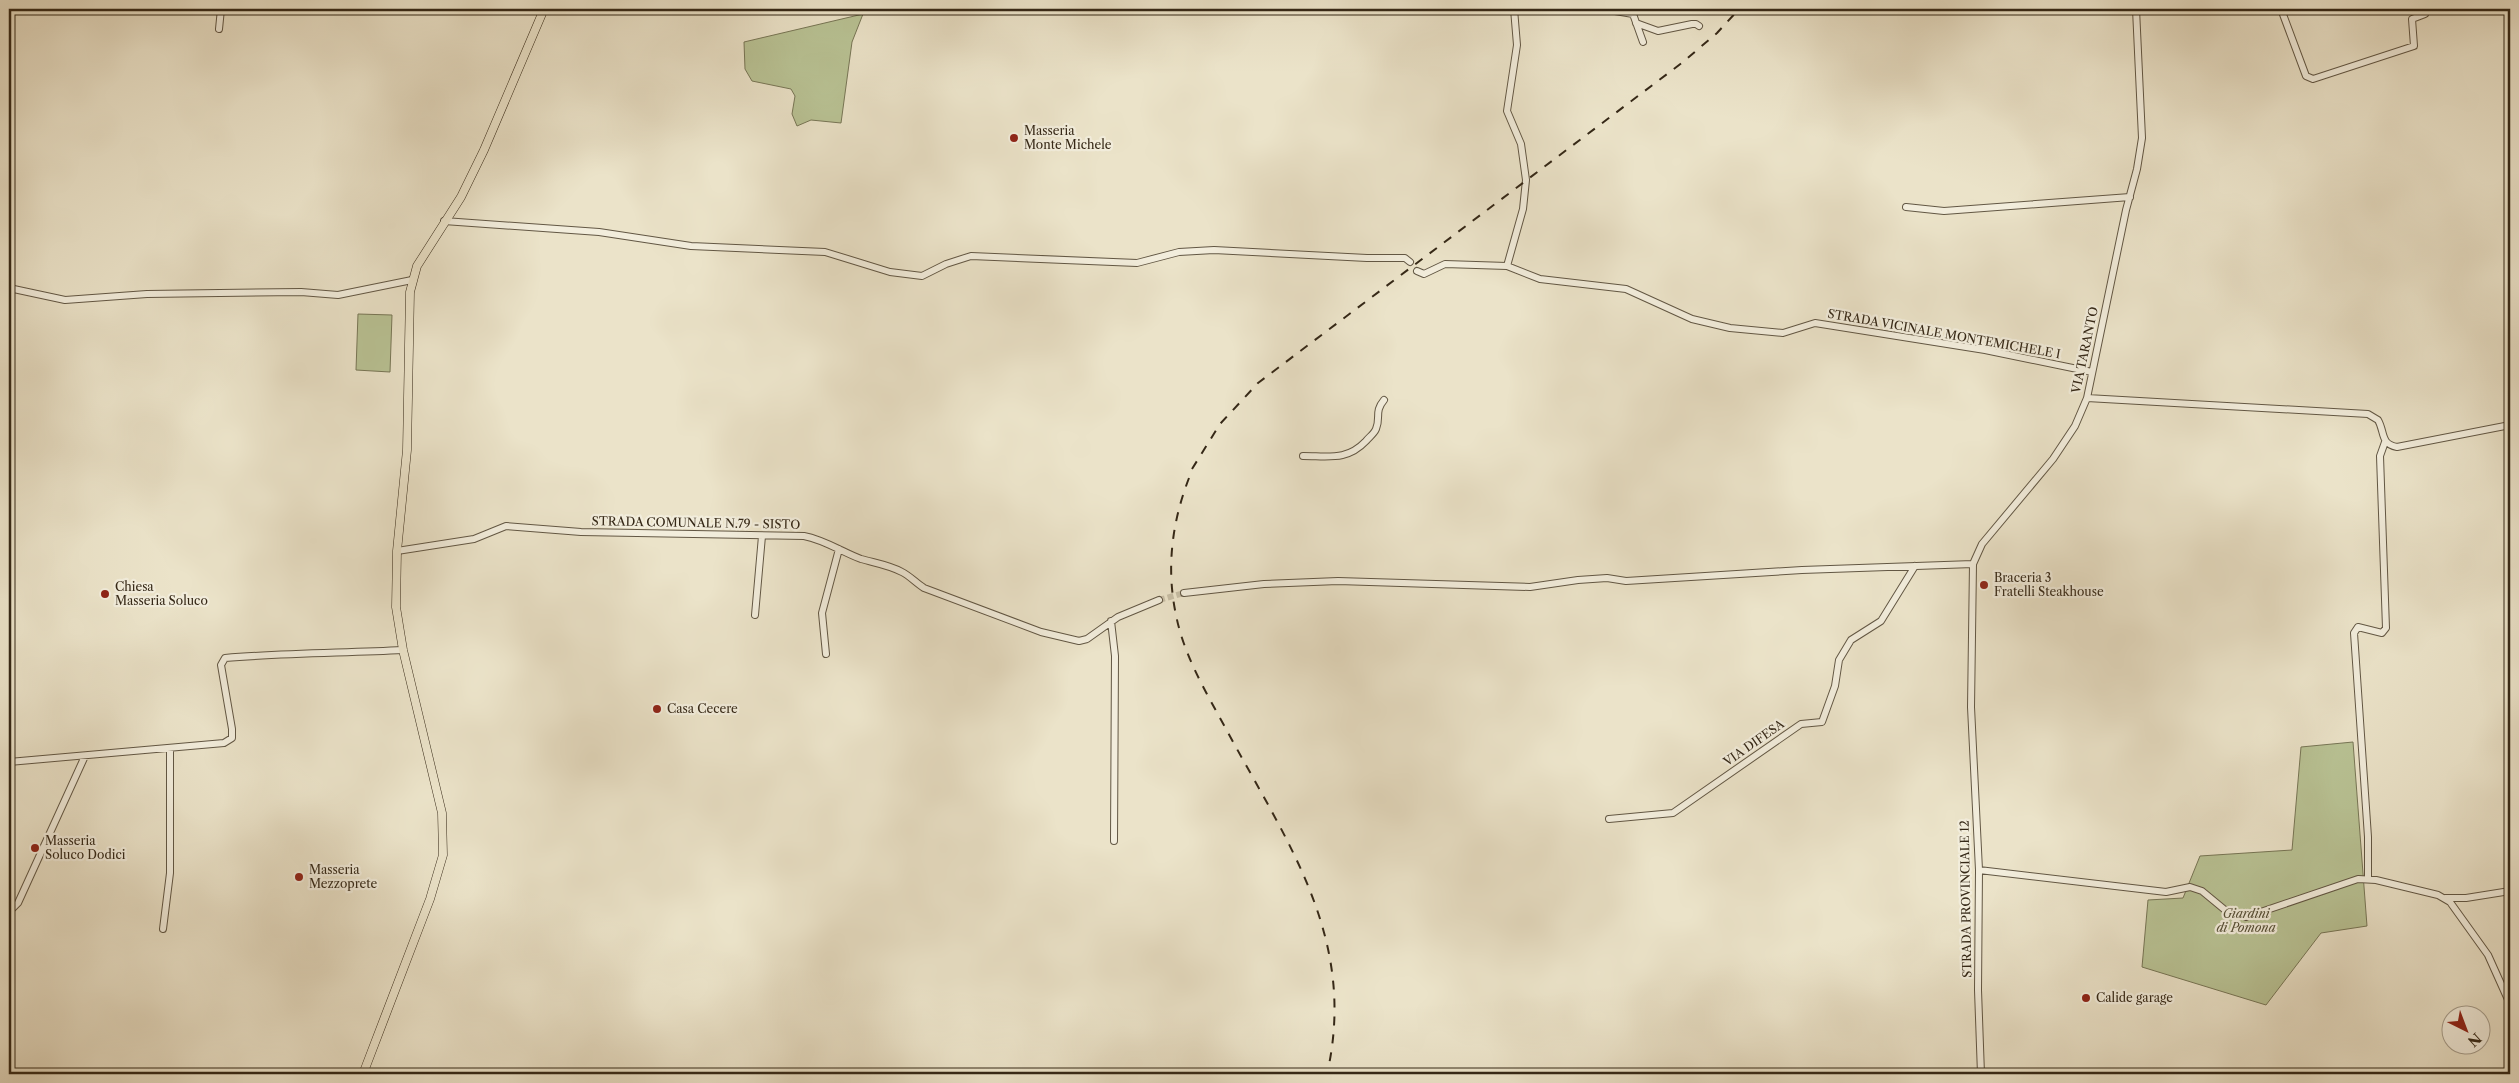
<svg xmlns="http://www.w3.org/2000/svg" width="2519" height="1083" font-family="'Libre Caslon Text',serif">
  <style>
    .green { fill: #b9c395; stroke: #777656 }
    .lines { fill: none; stroke-linecap: round; stroke-linejoin: round }
    .minor-tunnel { stroke: #c7bea5; stroke-width: 6; stroke-dasharray: 6 3; stroke-linecap: butt }
    .minor-casing { stroke: #625744; stroke-width: 8 }
    .major-casing { stroke: #352817; stroke-width: 9 }
    .minor { stroke: #f2eddc; stroke-width: 6 }
    .major { stroke: #ebe3c9; stroke-width: 8 }
    .rail { stroke: #352817; stroke-width: 2; stroke-dasharray: 9 9; stroke-linecap: butt }
    .poi-dot { fill: #8f2418; stroke: #f2eddc; stroke-width: 2 }
    .labels { text-anchor: middle; stroke-width: 4.5; stroke-linejoin: round; paint-order: stroke }
    .poi-label { font-size: 12px; fill: #352817; stroke: #f2eddc; text-anchor: start }
    .street-label { font-size: 12px; fill: #352817; stroke: #f2eddc }
    .park-label { font-size: 12px; font-style: italic; fill: #564f36; stroke: #f2eddc }
  </style>
  <rect width="100%" height="100%" fill="#ebe3c9"/>
  <filter id="stains"><feTurbulence type="fractalNoise" baseFrequency=".004" numOctaves="4"/><feColorMatrix values="0 0 0 0 .2 0 0 0 0 .09 0 0 0 0 .02 0 0 0 .5 -.17"/></filter>
  <radialGradient id="worn" r=".72"><stop offset=".6" stop-color="#630" stop-opacity="0"/><stop offset="1" stop-color="#630" stop-opacity=".3"/></radialGradient>
  <path class="green" d="M863,14L852,42L841,123L811,120L797,126L792,114L795,96L791,89L752,81L745,69L744,42Z
    M358,314L392,315L390,372L356,370Z
    M2353,742L2367,926L2321,933L2266,1005L2142,967L2148,900L2183,898L2200,856L2292,850L2301,747Z"/>
  <g class="lines">
    <path class="minor-tunnel" d="M1159,600L1184,593"/>
    <g class="minor-casing">
      <path id="minor" d="M1603,9L1633,14
        M1639,9L1633,14L1643,42
        M2281,9L2306,76L2313,79L2414,46L2412,19L2425,14
        M1636,23L1658,31L1692,24H1696L1699,26
        M219,29L221,9
        M1906,207L1944,211L2130,197
        M444,221L599,232L691,246L825,252L890,272L922,276L946,264L971,256L1137,263L1179,252L1214,250L1367,258H1405L1410,262
        M1507,266L1523,209L1526,180L1521,144L1507,111L1517,45L1514,9
        M1417,271L1424,274L1445,264L1507,266L1540,279L1626,289L1692,319L1730,328L1783,333L1815,323L1985,350L2092,372
        M9,288L65,300L147,294L301,292L338,295L412,280
        M2087,398L2368,414L2378,420C2385,432 2380,444 2397,447L2510,425
        M1303,456C1329,456 1347,461 1366,441C1369,437 1374,434 1376,429C1381,417 1374,412 1384,400
        M397,551L474,539L506,526L581,532L804,536C825,540 842,552 861,559C875,563 889,565 902,572C910,576 916,583 924,588L1041,632L1079,641L1087,639L1118,617L1159,600
        M1184,593L1264,584L1338,581L1530,587L1578,580L1607,578L1626,581L1802,570L1973,564
        M755,615L762,536
        M1111,621L1115,656L1114,841
        M826,654L822,613L839,549
        M9,762L224,743L232,738V729L221,665L225,658C284,653 344,653 403,650
        M1609,819L1673,813L1801,724L1822,722L1835,686L1839,660L1851,640L1881,621L1915,566
        M1979,870L2166,892L2190,887L2202,891L2225,910L2246,917L2358,879L2376,880L2438,895L2450,902L2488,955L2510,1004
        M2368,879V837L2354,633L2358,627L2382,633L2386,628L2380,456L2385,442
        M2445,898H2466L2510,891
        M9,912L18,903L85,756
        M163,929L170,873V748
        M370,1074L375,1072L387,1074
        M1322,1074H1327
        M1981,1074L1978,990L1979,870L1971,707L1973,564L1982,544L2053,459L2075,426L2087,398L2126,210L2137,169L2142,138L2136,9"/>
    </g>
    <g class="major-casing">
      <path id="major" d="M363,1074L430,899L443,855L442,813L403,650L396,607L397,551L407,450L410,292L417,266L461,197L484,150L544,9"/>
    </g>
    <use href="#minor" class="minor"/>
    <use href="#major" class="major"/>
    <path class="rail" d="M1192,469L1220,424L1258,383L1683,62L1717,33L1739,9
      M1189,478C1172,522 1166,568 1176,615C1184,656 1206,692 1226,729C1287,842 1358,939 1327,1074"/>
  </g>
  <g class="poi-dot">
    <circle cx="1014" cy="138" r="5"/>
    <circle cx="1984" cy="585" r="5"/>
    <circle cx="105" cy="594" r="5"/>
    <circle cx="657" cy="709" r="5"/>
    <circle cx="35" cy="848" r="5"/>
    <circle cx="299" cy="877" r="5"/>
    <circle cx="2086" cy="998" r="5"/>
  </g>
  <g class="labels">
    <g class="poi-label">
      <text x="1024" y="135">Masseria<tspan x="1024" dy="14">Monte Michele</tspan></text>
      <text x="1994" y="582">Braceria 3<tspan x="1994" dy="14">Fratelli Steakhouse</tspan></text>
      <text x="115" y="591">Chiesa<tspan x="115" dy="14">Masseria Soluco</tspan></text>
      <text x="667" y="713">Casa Cecere</text>
      <text x="45" y="845">Masseria<tspan x="45" dy="14">Soluco Dodici</tspan></text>
      <text x="309" y="874">Masseria<tspan x="309" dy="14">Mezzoprete</tspan></text>
      <text x="2096" y="1002">Calide garage</text>
    </g>
    <g class="street-label">
      <text transform="translate(1944 334) rotate(10)" y="4">STRADA VICINALE MONTEMICHELE I</text>
      <text transform="translate(2085 350) rotate(-78)" y="4">VIA TARANTO</text>
      <text transform="translate(696 523) rotate(1)" y="4">STRADA COMUNALE N.79 - SISTO</text>
      <text transform="translate(1754 743) rotate(-35)" y="4">VIA DIFESA</text>
      <text transform="translate(1966 899) rotate(-91)" y="4">STRADA PROVINCIALE 12</text>
    </g>
    <g class="park-label">
      <text x="2246" y="918">Giardini<tspan x="2246" dy="14">di Pomona</tspan></text>
    </g>
  </g>
  <rect width="2519" height="1083" fill="none" stroke="#ebe3c9" stroke-width="30"/>
  <rect x="10" y="10" width="2499" height="1063" fill="none" stroke="#352817" stroke-width="2.5"/>
  <rect x="15" y="15" width="2489" height="1053" fill="none" stroke="#352817"/>
  <g transform="translate(2466 1030) rotate(138)"><circle r="24" fill="#f2eddc" stroke="#a69e8d"/>
  <path d="M0-4L9 19L0 12L-9 19Z" fill="#8f2418"/>
  <text y="-8" font-size="14" font-weight="bold" text-anchor="middle" fill="#352817">N</text>
  </g>
  <rect width="100%" height="100%" filter="url(#stains)"/>
  <rect width="100%" height="100%" fill="url(#worn)"/>
</svg>
